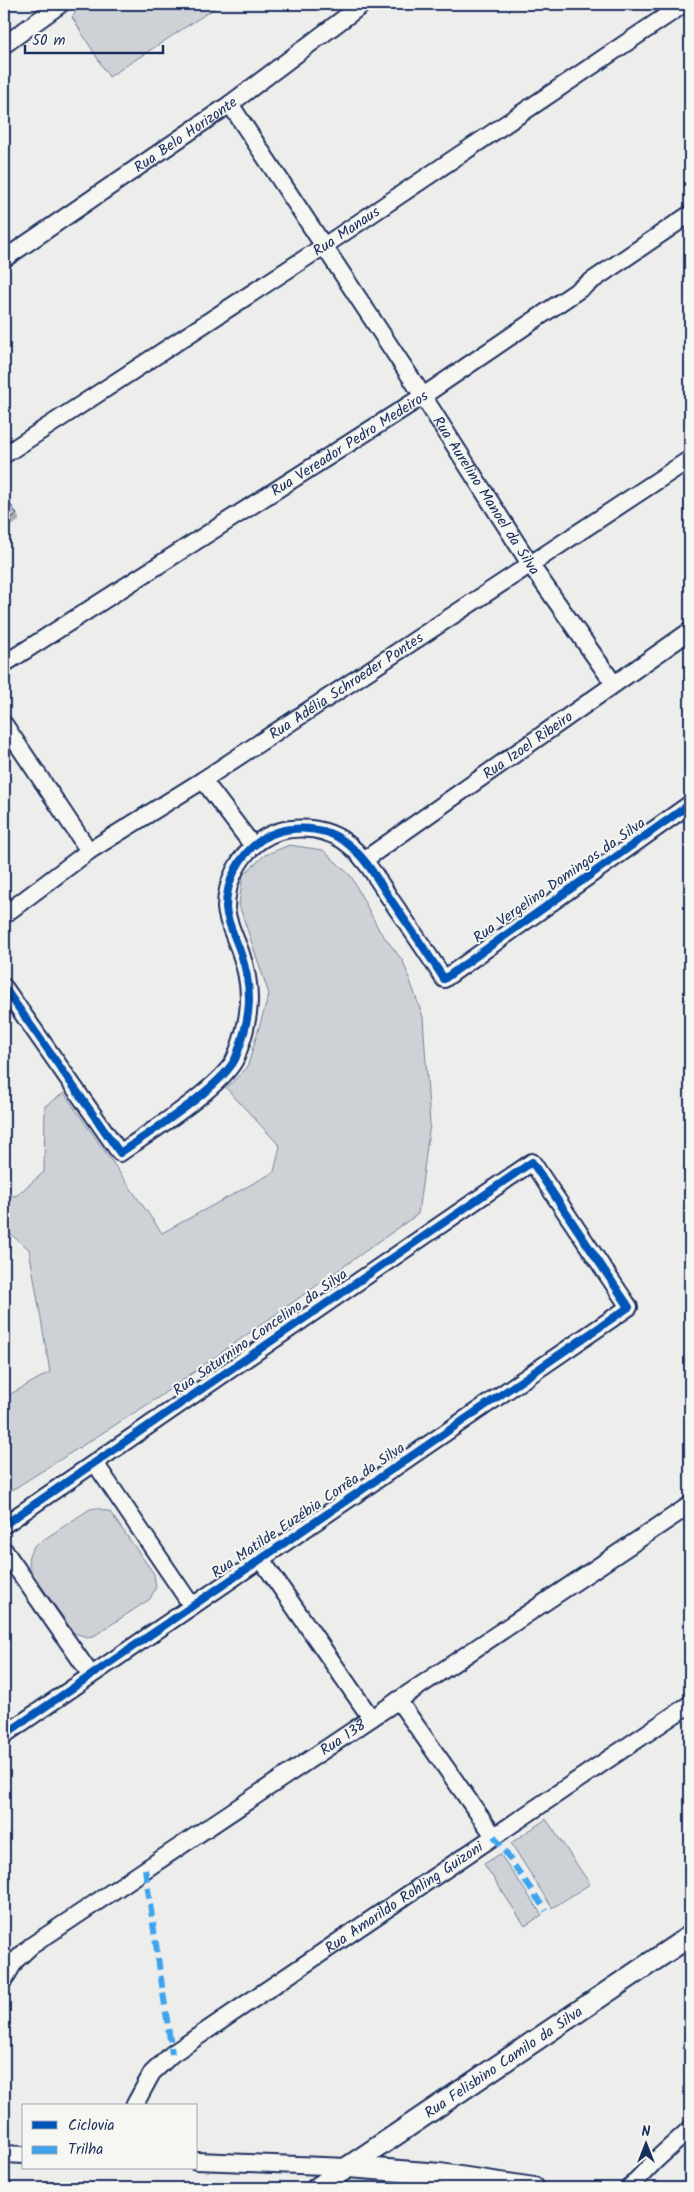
<svg xmlns="http://www.w3.org/2000/svg" width="694" height="2192" font-family="Kalam,sans-serif">
  <style>
    .green { fill: #ced2d7; stroke: #74809a }
    .building { fill: #b9bfc8; stroke: #1b2f5e; filter: url(#shadow) }
    .lines { fill: none; stroke-linecap: round; stroke-linejoin: round }
    .minor-casing { stroke: #1b2f5e; stroke-width: 20 }
    .tertiary-casing { stroke: #1b2f5e; stroke-width: 24 }
    .minor { stroke: #f6f6f2; stroke-width: 16 }
    .tertiary { stroke: #f6f6f2; stroke-width: 20 }
    .quiet { stroke: #3da3ed; stroke-width: 6; stroke-dasharray: 12 6; stroke-linecap: butt }
    .cycleway-casing { stroke: #f6f6f2; stroke-width: 11 }
    .cycleway { stroke: #0057b8; stroke-width: 8 }
    .labels { text-anchor: middle; stroke-width: 4; stroke-linejoin: round; paint-order: stroke }
    .street-label { font-size: 15px; fill: #1b2f5e; stroke: #f6f6f2 }
  </style>
  <defs>
    <filter id="shadow"><feDropShadow dx="3" dy="5.5" stdDeviation="0" flood-color="#0004"/></filter>
  </defs>
  <rect width="100%" height="100%" fill="#edeeec"/>
  <filter id="ink" filterUnits="userSpaceOnUse"><feTurbulence type="fractalNoise" baseFrequency=".02" numOctaves="2"/><feDisplacementMap in="SourceGraphic" scale="10" xChannelSelector="R" yChannelSelector="G"/><feConvolveMatrix kernelMatrix="1 2 1 2 8 2 1 2 1" color-interpolation-filters="sRGB"/></filter>
  <g filter="url(#ink)">
    <path class="green" d="M82,4H221L109,77L72,17Z
      M289,845L323,850L351,876L379,930L403,961L423,1017L430,1124L418,1214L153,1401L4,1495V1386L9,1395L50,1372L29,1249L4,1229V1194L16,1196L44,1172L45,1106L64,1093L162,1233L274,1172L280,1146L226,1088L247,1068L269,994L239,905L243,875L265,855Z
      M97,1508L110,1512L154,1574L156,1587L150,1599L94,1636L87,1637L74,1633L31,1571L28,1558L34,1546L90,1509Z
      M546,1819L590,1884L552,1908L511,1843Z
      M500,1854L542,1915L525,1926L484,1864Z"/>
    <path class="building" d="M4,495L17,514L4,523Z"/>
    <g class="lines">
      <g class="minor-casing">
        <g id="minor">
          <path d="M4,45L61,4"/>
          <path id="s1" d="M230,104L423,396L530,564L614,684"/>
          <path id="s2" d="M4,259L230,104L363,4"/>
          <path id="s3" d="M4,455L324,246L684,4"/>
          <path id="s4" d="M4,664L423,396L690,214"/>
          <path d="M4,724L89,851"/>
          <path d="M203,780L253,846"/>
          <path id="s5" d="M364,860L690,631"/>
          <path id="s6" d="M4,915L89,851L203,780L690,459"/>
          <path d="M4,987L120,1153C147,1134 225,1085 236,1057C251,1018 254,990 240,951C235,937 227,922 226,908C226,881 239,855 261,840C284,824 321,825 344,841C365,856 377,879 391,900C409,926 427,952 444,979L690,804"/>
          <path d="M95,1463L192,1606"/>
          <path d="M4,1525L532,1162L629,1307L4,1735"/>
          <path d="M4,1550L91,1675"/>
          <path d="M261,1559L371,1718"/>
          <path d="M398,1700L494,1836"/>
          <path id="s7" d="M4,1980L15,1961L31,1946L690,1505"/>
          <path id="s8" d="M134,2106L152,2073L172,2054L690,1704"/>
          <path d="M4,2154L24,2155"/>
          <path d="M196,2161L348,2167"/>
          <path d="M629,2188L657,2159L690,2129"/>
        </g>
      </g>
      <g class="tertiary-casing">
        <g id="tertiary">
          <path d="M348,2167L440,2174L534,2188"/>
          <path id="s9" d="M317,2188L690,1936"/>
        </g>
      </g>
      <use href="#minor" class="minor"/>
      <use href="#tertiary" class="tertiary"/>
      <path class="quiet" d="M494,1836L546,1911
        M145,1869L172,2054"/>
      <g class="cycleway-casing">
        <path id="cycleway" d="M4,987L120,1153C147,1134 225,1085 236,1057C251,1018 254,990 240,951C235,937 227,922 226,908C226,881 239,855 261,840C284,824 321,825 344,841C365,856 377,879 391,900C409,926 427,952 444,979L690,804
          M4,1525L532,1162L629,1307L4,1735"/>
      </g>
      <use href="#cycleway" class="cycleway"/>
    </g>
  </g>
  <g class="labels">
    <g class="street-label">
      <text dy="5" stroke="none"><textPath href="#s2" startOffset="220">Rua Belo Horizonte</textPath></text>
      <text dy="5" stroke="none"><textPath href="#s3" startOffset="409">Rua Manaus</textPath></text>
      <text dy="5" stroke="none"><textPath href="#s4" startOffset="410">Rua Vereador Pedro Medeiros</textPath></text>
      <text dy="5" stroke="none"><textPath href="#s1" startOffset="468">Rua Aurelino Manoel da Silva</textPath></text>
      <text dy="5" stroke="none"><textPath href="#s6" startOffset="412">Rua Adélia Schroeder Pontes</textPath></text>
      <text dy="5" stroke="none"><textPath href="#s5" startOffset="200">Rua Izoel Ribeiro</textPath></text>
      <text transform="translate(559 880) rotate(-35)" y="5">Rua Vergelino Domingos da Silva</text>
      <text transform="translate(260 1332) rotate(-35)" y="5">Rua Saturnino Concelino da Silva</text>
      <text transform="translate(308 1510) rotate(-34)" y="5">Rua Matilde Euzébia Corrêa da Silva</text>
      <text dy="5" stroke="none"><textPath href="#s7" startOffset="419">Rua 138</textPath></text>
      <text dy="5" stroke="none"><textPath href="#s8" startOffset="345">Rua Amarildo Rohling Guizoni</textPath></text>
      <text dy="5" stroke="none"><textPath href="#s9" startOffset="225">Rua Felisbino Camilo da Silva</textPath></text>
    </g>
  </g>
  <rect width="694" height="2192" fill="none" stroke="#f6f6f2" stroke-width="20"/>
  <rect x="10" y="10" width="674" height="2172" fill="none" stroke="#1b2f5e" stroke-width="2" filter="url(#ink)"/>
  <rect x="22" y="2104" width="175" height="65" fill="#f6f6f2" stroke="#9ea6b7"/>
  <rect x="32" y="2121" width="25" height="8" fill="#0057b8" stroke="#9ea6b7"/>
  <text x="68" y="2130" font-size="15" fill="#1b2f5e">Ciclovia</text>
  <rect x="32" y="2146" width="25" height="8" fill="#3da3ed" stroke="#9ea6b7"/>
  <text x="68" y="2154" font-size="15" fill="#1b2f5e">Trilha</text>
  <g transform="translate(646 2144)" stroke="#f6f6f2" stroke-width="4" paint-order="stroke">
  <path d="M0-4L9 19L0 12L-9 19Z" fill="#1b2f5e"/>
  <text y="-8" font-size="14" font-weight="bold" text-anchor="middle" fill="#1b2f5e">N</text>
  </g>
  <path d="M25 45v8h138v-8" fill="none" stroke="#1b2f5e" stroke-width="2.5"/>
  <text x="32" y="45" font-size="15" fill="#1b2f5e" stroke="#f6f6f2" stroke-width="4" paint-order="stroke">50 m</text>
</svg>
